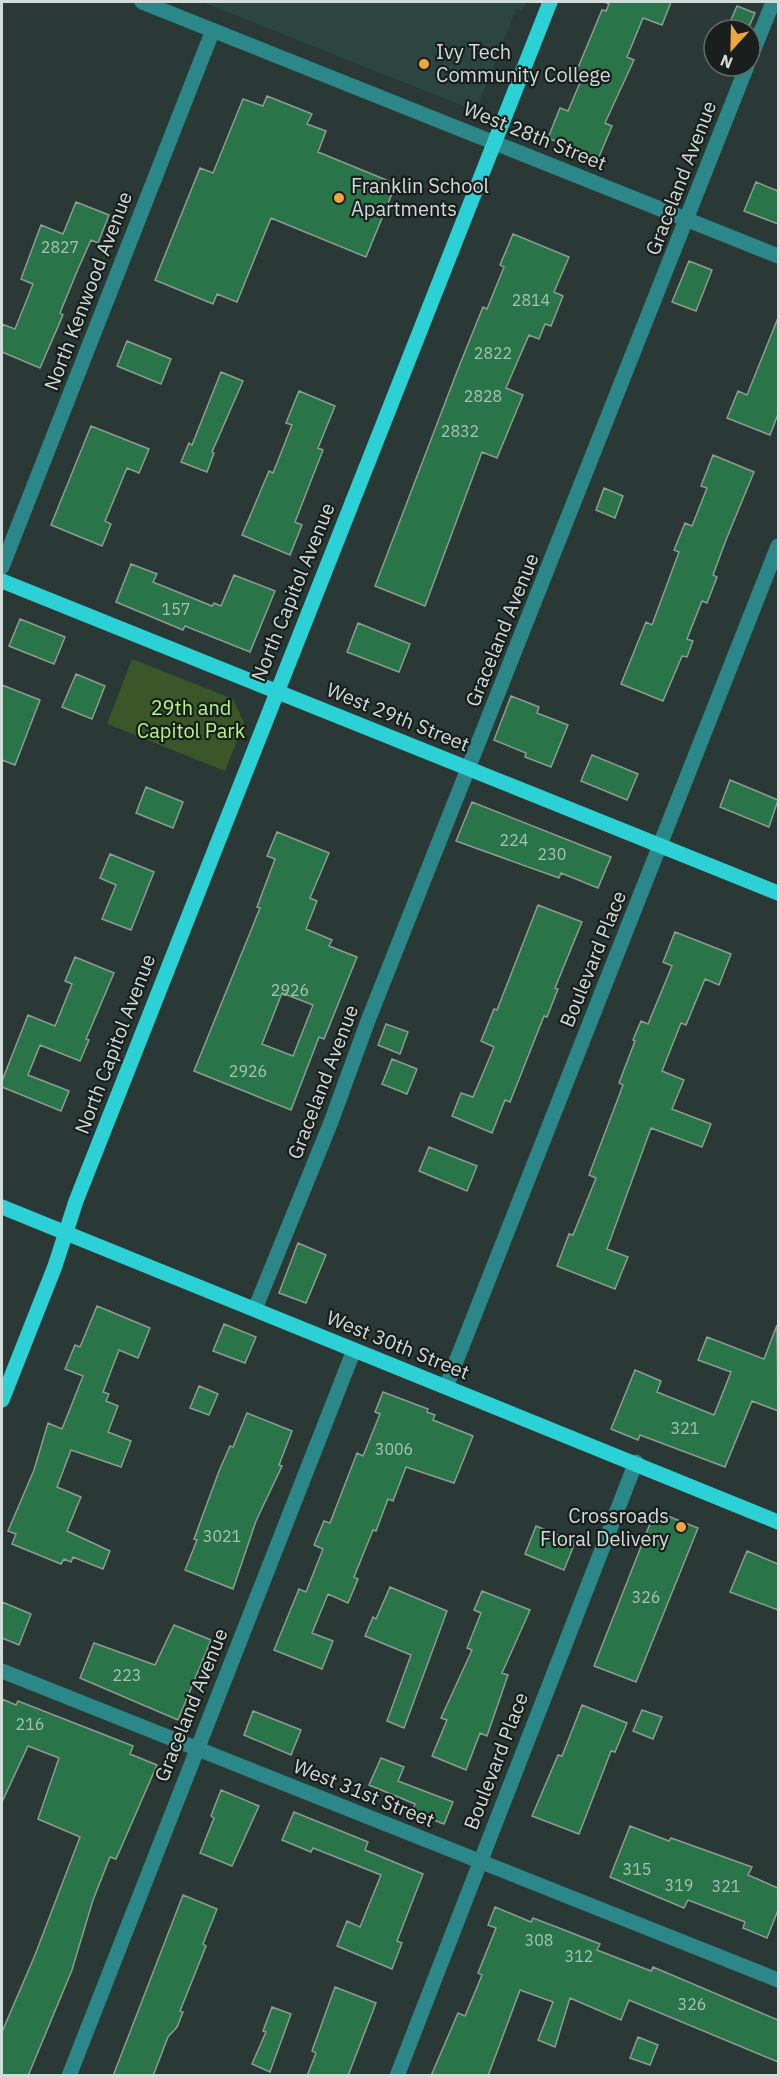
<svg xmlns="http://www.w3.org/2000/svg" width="780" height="2077" font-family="'IBM Plex Sans',sans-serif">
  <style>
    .built { fill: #2d453f }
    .green { fill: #3b5629 }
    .building { fill: #2a7449; stroke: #8e9c92; stroke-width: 1.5; fill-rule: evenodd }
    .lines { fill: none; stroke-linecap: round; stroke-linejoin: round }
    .minor { stroke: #2c8788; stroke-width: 15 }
    .major { stroke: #2bd1d4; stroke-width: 15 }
    .poi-dot { fill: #f1a540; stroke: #181f1d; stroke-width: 2 }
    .labels { text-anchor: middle; stroke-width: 4.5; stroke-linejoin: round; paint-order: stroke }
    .number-label { font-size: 16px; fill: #a8c2b5 }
    .poi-label { font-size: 20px; fill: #d2dcd9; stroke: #181f1d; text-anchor: start }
    .street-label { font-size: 20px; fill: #d2dcd9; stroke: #181f1d }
    .park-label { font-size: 20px; fill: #b4f587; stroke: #181f1d }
  </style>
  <rect width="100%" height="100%" fill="#2a3935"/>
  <path class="built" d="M202,2H526L522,11L516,9L476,111Z"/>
  <path class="green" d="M132,659L233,699L244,723L225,771L107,724Z"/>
  <path class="building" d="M604,2H671L662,25L643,18L627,57L634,60L605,123L612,126L598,159L548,138L560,108L568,111L584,73L577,70L602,10L606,11L609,4Z
    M737,6L755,13L748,29L730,22Z
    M267,96L312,114L307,124L326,131L318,152L396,184L366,257L271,218L237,302L217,294L213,304L155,280L200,168L213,173L243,99L263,106Z
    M756,182L778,191V224L744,211Z
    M76,202L109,215L98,243L91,240L78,269L60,313L63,315L40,368L2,352V324L15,329L33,284L21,279L41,225L63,234Z
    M513,234L569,257L554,292L563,296L551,326L545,324L539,339L529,335L506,388L523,395L497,458L482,452L425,606L375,586L458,369L483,307L487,309L504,267L500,265Z
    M689,261L712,270L696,311L672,302Z
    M778,318V414L770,435L727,418L738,391L747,395Z
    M127,341L171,359L161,384L117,366Z
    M221,372L243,381L212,452L214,453L207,472L181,462L189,443L192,445Z
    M299,391L335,406L318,448L323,450L295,522L302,525L290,555L242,535L269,471L273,473L292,425L286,423Z
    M91,426L149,449L139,473L127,468L105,521L111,524L102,546L51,525Z
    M713,455L754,472L726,540L713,575L717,577L707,603L702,601L687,639L693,641L687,657L682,656L663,701L621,684L646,622L652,625L679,552L674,550L685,523L692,526L707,488L701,486Z
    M604,488L623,496L615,518L596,510Z
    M131,564L157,574L153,582L212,606L214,603L221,606L234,575L275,591L250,652L185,626L183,630L116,602Z
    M20,619L65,637L54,664L9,646Z
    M358,623L410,644L399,672L347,652Z
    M76,674L105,686L92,719L62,707Z
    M2,685L40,700L15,765L2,760Z
    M511,696L539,707L537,713L568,725L551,767L525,757L526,753L494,740Z
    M592,755L638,774L627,800L581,781Z
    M730,780L778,800L769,827L720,807Z
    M146,787L183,802L173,828L136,813Z
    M472,802L611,857L598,888L561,873L559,878L456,841Z
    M277,832L329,853L310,898L317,901L306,929L332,940L329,946L357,957L324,1039L319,1037L291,1110L194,1071L260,908L257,907L275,859L267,856ZM282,993L313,1005L293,1056L262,1044Z
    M110,854L154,872L131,930L102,919L116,885L100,878Z
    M538,905L582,922L555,988L558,989L547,1017L544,1016L510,1102L505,1100L492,1133L452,1116L461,1093L473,1097L494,1047L481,1041L494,1009L497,1010Z
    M675,932L731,954L719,985L705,979L686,1025L681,1023L662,1071L684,1080L672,1109L711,1124L702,1147L651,1128L607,1249L628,1257L615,1289L557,1266L569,1234L573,1235L596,1178L589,1175L623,1085L619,1083L635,1041L633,1040L641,1021L648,1024L672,966L663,962Z
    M75,957L114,973L86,1039L89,1040L80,1061L40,1045L28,1075L69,1091L61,1111L2,1087V1081L28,1015L55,1026L72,984L65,981Z
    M386,1024L408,1032L400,1054L378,1045Z
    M392,1059L417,1069L407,1094L382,1084Z
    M429,1147L477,1166L467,1191L419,1171Z
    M298,1243L326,1255L306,1303L279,1293Z
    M97,1306L150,1328L138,1358L119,1350L103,1392L109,1394L106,1401L118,1406L108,1432L131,1441L121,1467L71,1450L57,1487L81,1497L67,1531L110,1551L103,1569L73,1557L71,1562L64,1559L61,1564L12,1544L16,1534L8,1531L34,1470L48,1423L62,1429L83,1376L65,1369L75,1345L80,1347Z
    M224,1324L256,1337L245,1363L213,1351Z
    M777,1325L778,1411L752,1401L725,1467L640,1435L638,1440L611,1429L635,1370L661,1381L657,1392L714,1415L731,1372L698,1360L707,1337L764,1359Z
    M199,1386L218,1394L209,1415L190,1408Z
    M383,1392L428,1409L427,1412L435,1415L433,1420L473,1436L454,1483L406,1467L393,1501L388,1499L376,1531L373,1530L354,1577L358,1579L348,1603L328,1594L312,1633L333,1641L322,1669L274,1650L299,1589L306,1592L323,1549L314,1545L324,1521L330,1523L357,1453L363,1456L380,1414L375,1412Z
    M247,1413L292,1431L279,1465L282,1466L256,1521L233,1589L185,1570L197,1540L194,1539L219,1471L230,1446L233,1447Z
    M655,1511L698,1528L636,1682L594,1666Z
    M536,1526L575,1542L564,1570L525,1554Z
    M747,1551L778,1564V1610L730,1592Z
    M390,1587L447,1611L404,1728L387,1721L411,1655L365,1636L373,1617L376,1619Z
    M482,1591L530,1610L502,1673L508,1675L487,1736L480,1733L466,1770L432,1756L447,1720L441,1718L472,1650L467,1648L481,1613L474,1610Z
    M2,1602L31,1614L19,1645L2,1638Z
    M174,1625L211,1640L178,1720L80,1678L94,1643L155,1665Z
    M2,1699L16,1705L18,1701L133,1746L130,1754L157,1765L116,1859L110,1857L93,1900L72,1970L28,2076H2V2032L35,1955L80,1837L38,1819L59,1758L28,1746L2,1802Z
    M582,1705L627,1723L615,1752L611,1751L579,1834L532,1816L558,1755L562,1756Z
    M642,1710L662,1717L653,1739L633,1731Z
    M253,1711L301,1730L291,1755L244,1735Z
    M381,1758L404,1767L398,1781L453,1802L444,1824L415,1813L413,1809L415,1804L369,1785Z
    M221,1790L259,1806L232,1866L200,1853L214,1818L211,1816Z
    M294,1812L368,1842L365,1850L423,1874L397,1941L402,1943L392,1969L337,1946L347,1921L360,1927L381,1875L313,1848L311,1852L282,1840Z
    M630,1826L669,1841L671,1838L752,1867L748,1875L778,1888V1910L767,1938L743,1928L745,1922L688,1900L684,1908L610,1877Z
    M183,1895L217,1909L203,1944L206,1946L180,2011L183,2012L177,2027L168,2037L153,2076H113Z
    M495,1907L531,1922L533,1918L559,1928L600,1944L597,1950L651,1971L653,1967L778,2020V2062L629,2000L621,2020L570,1998L555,2047L538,2040L553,2002L520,1990L488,2076H431L458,2013L465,2016L482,1975L478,1973L496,1928L488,1925Z
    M335,1987L376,2003L348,2076H307L316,2053L312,2051Z
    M272,2007L291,2014L270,2072L252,2064L266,2032L263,2031Z
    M638,2037L658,2045L650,2065L630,2058Z"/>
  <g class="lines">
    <path class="minor" d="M142,2L778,256
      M750,59L773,2
      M2,567L213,30
      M255,1309L331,1122L369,1018L747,66
      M446,1387L778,546
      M2,1671L778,1980
      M69,2076L354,1350
      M397,2076L636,1462"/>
    <path class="major" d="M2,581L778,893
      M2,1207L778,1522
      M2,1400L55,1266L76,1201L550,2"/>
  </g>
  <g class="poi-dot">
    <circle cx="424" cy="64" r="6"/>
    <circle cx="339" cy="198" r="6"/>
    <circle cx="681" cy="1527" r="6"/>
  </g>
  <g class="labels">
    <g class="number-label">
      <text x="60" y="253">2827</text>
      <text x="531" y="306">2814</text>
      <text x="493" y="359">2822</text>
      <text x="483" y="402">2828</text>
      <text x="460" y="437">2832</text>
      <text x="176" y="615">157</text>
      <text x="514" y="846">224</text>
      <text x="552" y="860">230</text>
      <text x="290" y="996">2926</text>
      <text x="248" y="1077">2926</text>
      <text x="685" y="1434">321</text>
      <text x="394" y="1455">3006</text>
      <text x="222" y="1542">3021</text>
      <text x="646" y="1603">326</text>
      <text x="127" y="1681">223</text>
      <text x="30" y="1730">216</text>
      <text x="637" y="1875">315</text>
      <text x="679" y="1891">319</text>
      <text x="726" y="1892">321</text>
      <text x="539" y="1946">308</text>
      <text x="579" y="1962">312</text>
      <text x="692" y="2010">326</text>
    </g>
    <g class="poi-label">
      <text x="436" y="59">Ivy Tech<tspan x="436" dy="23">Community College</tspan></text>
      <text x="351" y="193">Franklin School<tspan x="351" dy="23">Apartments</tspan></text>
      <text x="669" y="1523" text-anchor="end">Crossroads<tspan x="669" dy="23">Floral Delivery</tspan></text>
    </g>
    <g class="street-label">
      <text transform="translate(535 136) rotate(22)" y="7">West 28th Street</text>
      <text transform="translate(681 178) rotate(-69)" y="7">Graceland Avenue</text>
      <text transform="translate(88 291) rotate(-69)" y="7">North Kenwood Avenue</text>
      <text transform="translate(293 592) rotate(-68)" y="7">North Capitol Avenue</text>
      <text transform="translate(502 630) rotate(-68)" y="7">Graceland Avenue</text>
      <text transform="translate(398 717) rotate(22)" y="7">West 29th Street</text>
      <text transform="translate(593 959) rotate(-68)" y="7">Boulevard Place</text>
      <text transform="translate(115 1044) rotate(-69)" y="7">North Capitol Avenue</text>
      <text transform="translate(323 1082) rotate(-69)" y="7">Graceland Avenue</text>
      <text transform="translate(398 1345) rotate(22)" y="7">West 30th Street</text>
      <text transform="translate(191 1705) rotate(-68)" y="7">Graceland Avenue</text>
      <text transform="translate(496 1761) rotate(-69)" y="7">Boulevard Place</text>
      <text transform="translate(364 1793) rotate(22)" y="7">West 31st Street</text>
    </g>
    <g class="park-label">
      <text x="191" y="715">29th and<tspan x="191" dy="23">Capitol Park</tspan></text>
    </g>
  </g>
  <rect width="780" height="2077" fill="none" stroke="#d2dcd9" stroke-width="6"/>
  <g transform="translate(732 48) rotate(202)"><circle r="28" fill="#181f1d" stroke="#626b68" stroke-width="1.5"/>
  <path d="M0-4.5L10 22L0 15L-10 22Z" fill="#f1a540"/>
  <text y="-9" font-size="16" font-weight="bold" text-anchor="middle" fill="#d2dcd9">N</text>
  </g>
</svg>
